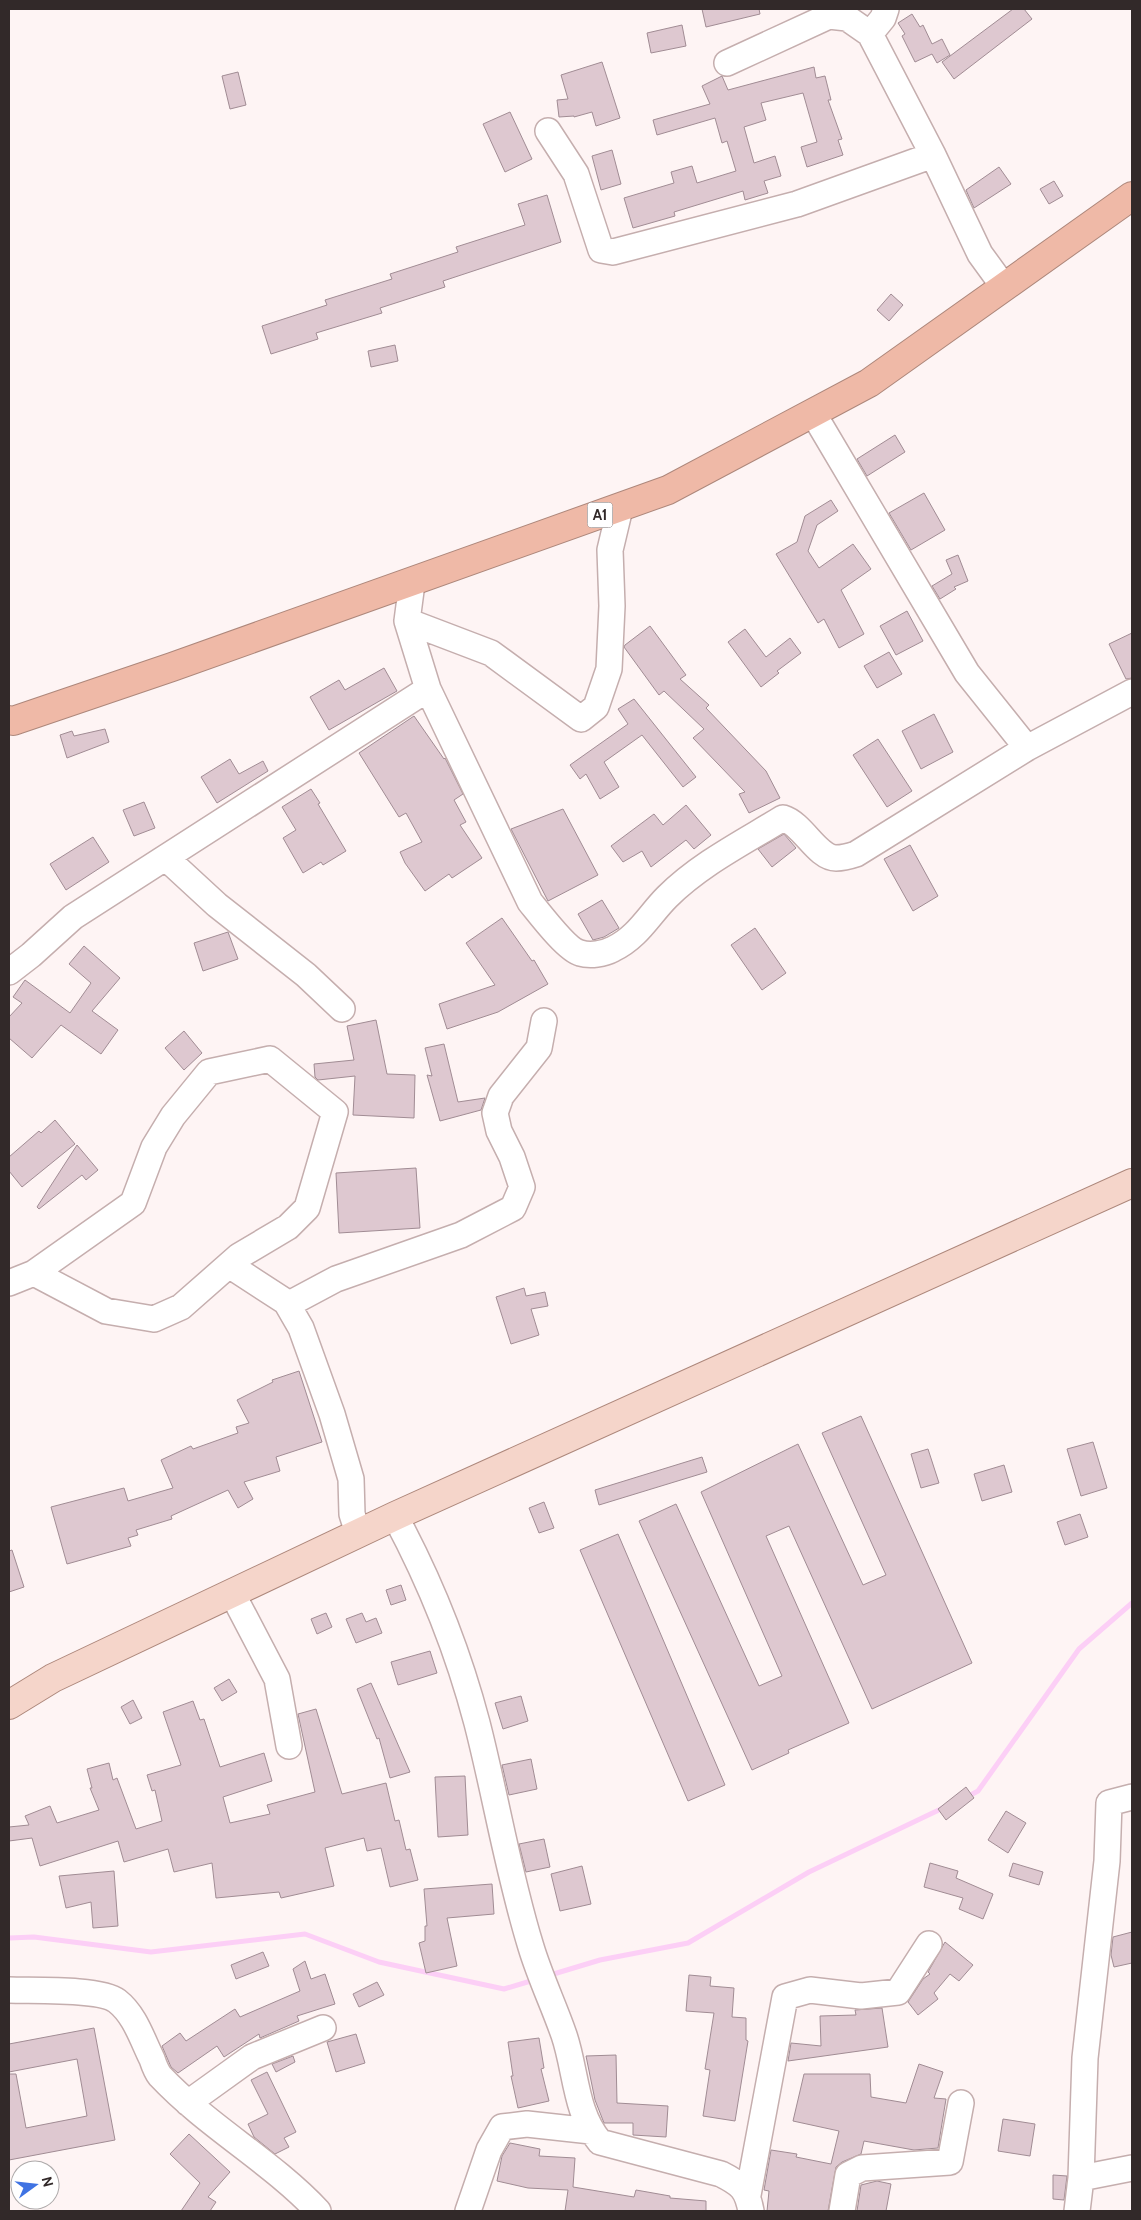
<svg xmlns="http://www.w3.org/2000/svg" width="1141" height="2220" font-family="Cabin,sans-serif">
  <style>
    .lines { fill: none; stroke-linecap: round; stroke-linejoin: round }
    .stream { stroke: #fccff6; stroke-width: 5 }
    .building { fill: #dec8d0; stroke: #a18c94 }
    .minor-casing { stroke: #c5aeae; stroke-width: 28 }
    .major-casing { stroke: #ad877b; stroke-width: 30 }
    .highway-casing { stroke: #ad877b; stroke-width: 30 }
    .minor { stroke: #fff; stroke-width: 25 }
    .major { stroke: #f5d5ca; stroke-width: 28 }
    .highway { stroke: #efb9a7; stroke-width: 28 }
    .labels { text-anchor: middle; stroke-width: 4; stroke-linejoin: round; paint-order: stroke }
    .shield { fill: #fff; stroke: #706969; stroke-width: 1 }
    .shield-label { font-size: 15px; font-weight: bold; fill: #322929 }
  </style>
  <rect width="100%" height="100%" fill="#fef4f4"/>
  <g class="lines">
    <path class="stream" d="M967,1797L978,1791L1079,1649L1132,1603
      M9,1938L34,1937L151,1952L305,1934L379,1962L504,1989L534,1980
      M547,1976L600,1960L688,1943L809,1872L943,1808"/>
  </g>
  <path class="building" d="M702,9H759L760,14L706,27Z
    M1013,9H1024L1032,19L954,79L942,62Z
    M912,14L920,27L923,25L932,44L942,39L950,55L937,63L932,54L915,62L902,36L905,34L898,23Z
    M682,25L686,46L651,53L647,33Z
    M602,62L620,118L596,126L592,112L574,117V116L559,117L557,100L568,99L561,75Z
    M814,67L816,78L825,76L831,100H828L842,139L838,140L843,155L807,167L801,147L817,142L803,93L761,103L766,120L744,127L754,163L775,156L781,176L764,181L768,193L745,200L743,191L674,212L675,216L633,228L624,198L674,183L671,172L692,166L697,183L736,171L727,141L722,143L715,118L657,135L653,120L710,104L702,86L722,76L728,90Z
    M238,72L246,105L230,109L222,76Z
    M510,112L532,159L505,172L483,124Z
    M612,150L621,184L601,190L592,156Z
    M999,167L1011,184L974,208L966,190Z
    M1054,181L1063,196L1049,204L1040,189Z
    M547,195L561,242L443,281L445,287L380,308L382,313L316,333L318,339L271,354L262,326L327,305L325,300L392,279L390,274L458,252L456,247L525,225L518,204Z
    M891,294L903,305L889,321L877,310Z
    M395,345L398,361L371,367L368,351Z
    M895,435L905,452L867,476L857,459Z
    M924,493L945,530L911,550L889,513Z
    M831,500L838,511L817,525L808,551L819,568L853,544L871,569L841,590L864,634L839,648L824,619L818,623L776,554L797,542L805,516Z
    M958,555L968,581L954,587L956,589L940,599L932,586L952,574L946,560Z
    M907,611L923,641L896,655L880,626Z
    M650,626L686,675L680,679L709,705L706,708L766,771L780,798L749,813L739,794L745,792L693,738L704,729L664,691L659,695L624,647L625,645Z
    M745,629L766,657L790,638L801,653L777,671L779,673L761,687L728,642Z
    M1132,633V678L1126,679L1109,644Z
    M889,652L902,674L877,688L864,666Z
    M384,668L397,691L329,730L310,697L339,680L345,690Z
    M634,699L696,777L683,787L642,735L604,762L619,787L600,799L586,774L580,779L570,765L628,724L618,709Z
    M934,714L953,752L921,769L902,731Z
    M414,716L444,759L445,758L463,794L454,800L466,822L460,825L482,858L452,878L449,874L425,891L405,863L400,852L422,842L406,813L399,817L359,753Z
    M105,729L109,742L67,758L60,735L72,731L74,736Z
    M878,739L912,791L887,807L853,755Z
    M230,759L239,774L263,761L268,771L217,803L201,777Z
    M311,789L320,803L318,804L346,851L323,865L321,862L303,873L283,838L296,830L282,807Z
    M144,802L155,828L134,836L123,810Z
    M686,805L711,835L694,849L686,840L651,867L642,851L623,862L611,846L654,814L663,825Z
    M563,809L598,875L548,901L511,829Z
    M784,834L796,848L772,867L758,849Z
    M93,837L109,862L66,890L50,864Z
    M910,845L938,896L913,911L884,859Z
    M602,900L619,928L604,937L593,940L578,914Z
    M502,918L532,961L534,960L548,984L498,1012L447,1029L439,1004L495,985L466,943Z
    M755,928L786,973L762,990L731,945Z
    M228,932L238,959L203,971L194,943Z
    M84,946L120,978L92,1011L118,1030L101,1054L61,1025L32,1058L9,1038V1017L22,1003L13,997L25,980L70,1013L91,983L69,964Z
    M376,1020L387,1074L415,1075L414,1118L353,1115L355,1076L318,1080L315,1077L314,1064L354,1060L347,1026Z
    M184,1031L202,1053L184,1070L165,1048Z
    M444,1044L458,1102L485,1098L481,1110L440,1121L427,1075L432,1076L425,1048Z
    M55,1120L75,1144L22,1187L9,1171V1157L39,1131L41,1133Z
    M77,1145L98,1170L86,1180L82,1175L39,1209L37,1207Z
    M416,1168L420,1228L339,1233L336,1173Z
    M524,1288L526,1296L545,1292L548,1306L531,1309L539,1335L511,1344L496,1297Z
    M299,1371L322,1442L276,1457L280,1471L244,1482L253,1499L238,1508L228,1490L171,1516L172,1519L136,1530L138,1535L128,1538L131,1546L67,1564L51,1507L124,1488L128,1501L173,1488L161,1460L191,1446L193,1449L238,1433L236,1427L249,1423L237,1400L273,1382L272,1380Z
    M861,1416L972,1663L872,1709L789,1526L766,1536L849,1723L788,1750L789,1753L752,1770L639,1521L676,1504L759,1686L782,1676L701,1492L798,1444L863,1585L886,1575L822,1433Z
    M1093,1442L1107,1488L1081,1496L1067,1449Z
    M928,1449L939,1483L921,1488L911,1454Z
    M702,1457L707,1472L599,1505L595,1490Z
    M1004,1465L1012,1492L982,1501L974,1474Z
    M544,1502L554,1528L539,1533L529,1508Z
    M1080,1514L1088,1537L1065,1545L1057,1522Z
    M618,1534L725,1785L688,1801L580,1550Z
    M12,1550L24,1587L9,1592V1551Z
    M401,1585L406,1600L391,1605L386,1590Z
    M326,1613L332,1627L317,1634L311,1619Z
    M362,1613L366,1622L376,1618L382,1633L356,1643L346,1619Z
    M430,1651L437,1673L398,1685L391,1662Z
    M229,1679L237,1692L222,1701L214,1688Z
    M371,1683L410,1772L390,1778L379,1738L377,1739L357,1689Z
    M521,1696L528,1721L503,1729L495,1703Z
    M133,1700L142,1718L130,1724L121,1707Z
    M193,1701L200,1720L204,1719L220,1767L264,1753L272,1781L223,1797L230,1823L270,1814L267,1805L315,1792L298,1714L316,1709L342,1794L386,1783L395,1821L399,1820L406,1850L410,1849L418,1880L390,1887L381,1848L367,1851L364,1838L325,1848L334,1886L281,1898L279,1892L216,1898L212,1863L174,1872L168,1849L124,1862L118,1841L40,1866L32,1838L9,1841V1827L29,1825L25,1816L50,1806L57,1823L99,1810L90,1788H92L87,1769L109,1763L113,1780L117,1778L136,1829L162,1821L155,1790L152,1791L147,1775L181,1765L163,1712Z
    M531,1759L537,1789L509,1795L502,1765Z
    M465,1776L468,1835L438,1837L435,1777Z
    M966,1787L974,1798L946,1820L938,1809Z
    M1006,1811L1026,1823L1008,1853L988,1840Z
    M544,1839L550,1867L526,1872L519,1844Z
    M930,1863L958,1871L956,1878L993,1894L983,1919L959,1909L963,1898L924,1887Z
    M1013,1863L1043,1872L1039,1885L1009,1876Z
    M582,1866L591,1904L560,1911L551,1874Z
    M114,1871L118,1926L93,1928L91,1902L66,1908L59,1876Z
    M492,1884L494,1914L447,1918L457,1966L426,1973L419,1943L425,1941V1926H427L424,1889Z
    M1132,1932V1963L1114,1967L1111,1955L1113,1937Z
    M945,1942L973,1965L959,1981L950,1974L934,1993L938,1999L918,2015L908,2002L923,1979L930,1974L928,1972Z
    M263,1952L269,1966L236,1979L231,1965Z
    M305,1961L311,1979L325,1974L335,2004L297,2016L299,2021L260,2038L259,2034L224,2057L217,2046L178,2073L171,2067L162,2046L180,2033L186,2041L235,2009L240,2017L300,1991L293,1969Z
    M689,1975L711,1977L710,1986L734,1988L732,2017L746,2018V2040L748,2041L735,2121L703,2116L710,2070L705,2069L714,2013L686,2011Z
    M377,1982L384,1995L359,2007L353,1994Z
    M882,2008L888,2047L788,2061L791,2043L821,2046L820,2016L856,2015L855,2010Z
    M94,2028L115,2140L9,2160V2074H16L26,2128L87,2116L77,2059L9,2072V2044Z
    M356,2034L365,2063L336,2072L327,2042Z
    M539,2038L544,2068L541,2069L549,2101L518,2108L511,2076H513L508,2042Z
    M616,2055L617,2103L668,2106L666,2137L633,2135V2123H604L595,2100L586,2056Z
    M293,2056L295,2062L276,2072L272,2064Z
    M919,2064L943,2072L934,2098L946,2099L938,2148L914,2150L864,2141L861,2154L842,2162L836,2167L828,2211H767L769,2191L764,2190L771,2150L797,2154L796,2157L831,2164L839,2131L793,2121L804,2074H870L871,2097L906,2103Z
    M267,2072L296,2132L284,2138L289,2147L275,2154L254,2137L248,2124L268,2114L251,2080Z
    M1003,2119L1035,2124L1030,2156L998,2151Z
    M189,2134L230,2172L208,2197L216,2202L210,2211H181L200,2183L170,2154Z
    M510,2143L540,2149L539,2156L575,2158L573,2187L634,2197L636,2190L670,2196V2198L706,2201V2211H565L568,2190L528,2188L497,2181L502,2156Z
    M1053,2175L1067,2176L1064,2200L1053,2199Z
    M877,2181L891,2184L886,2211H857L861,2185Z"/>
  <g class="lines">
    <g class="minor-casing">
      <path id="minor" d="M870,34L883,18L886,9
        M727,63L829,16L847,18L870,34L933,155L980,254L1004,287
        M548,131L576,174L601,250L613,252L797,204L933,155
        M813,413L967,673L1027,748
        M412,583L407,621L428,689L530,902C539,913 567,950 580,953C590,956 604,954 613,949C638,937 649,915 667,897C700,864 744,842 783,818C803,824 817,858 836,858C842,858 850,856 856,854L1027,748L1132,692
        M407,621L491,653L581,719L596,707L609,669L612,606L610,550L620,508
        M166,858L217,905L306,975L342,1009
        M9,972L31,955L73,917L428,689
        M229,1265L286,1302L301,1328L332,1414L351,1479L352,1514L358,1533
        M9,1283L34,1273L133,1203L154,1147L173,1116L209,1072L270,1059L335,1112L307,1208L288,1227L239,1256L181,1307L154,1319L106,1311L34,1273
        M286,1302L291,1303L336,1279L461,1235L513,1208L522,1187L512,1157L499,1131L495,1113L501,1096L539,1048L544,1021
        M395,1516C430,1581 458,1651 477,1723C496,1797 508,1873 531,1947C540,1977 554,2006 564,2035C576,2070 575,2113 600,2142L721,2174C741,2184 747,2189 751,2211
        M232,1593L277,1679L289,1746
        M9,1990C32,1991 100,1988 117,2001C135,2015 142,2039 152,2059C154,2065 156,2071 160,2076C208,2127 271,2161 318,2211
        M188,2103L252,2057L323,2028
        M1081,2178L1085,2058L1107,1861L1109,1803L1132,1797
        M748,2195L785,1997L810,1990L861,1996L898,1992L929,1944
        M468,2211L489,2150L502,2127L527,2124L591,2131
        M842,2211L848,2175L862,2168L950,2162L961,2103
        M1077,2211L1081,2178L1132,2168"/>
    </g>
    <g class="major-casing">
      <path id="major" d="M9,1705L53,1678L395,1516L1132,1183"/>
    </g>
    <g class="highway-casing">
      <path id="highway" d="M9,720L13,721L172,667L668,490L869,383L1132,196"/>
    </g>
    <use href="#minor" class="minor"/>
    <use href="#major" class="major"/>
    <use href="#highway" class="highway"/>
  </g>
  <g class="labels">
    <rect class="shield" x="587.5" y="502.5" width="25" height="25" rx="4"/>
    <g class="shield-label">
      <text x="600" y="520">A1</text>
    </g>
  </g>
  <rect width="1141" height="2220" fill="none" stroke="#322929" stroke-width="20"/>
  <g transform="translate(35 2185) rotate(75)"><circle r="24" fill="#ffffff" stroke="#ada9a9"/>
  <path d="M0-4L9 19L0 12L-9 19Z" fill="#3f73e3"/>
  <text y="-8" font-size="14" font-weight="bold" text-anchor="middle" fill="#322929">N</text>
  </g>
</svg>
